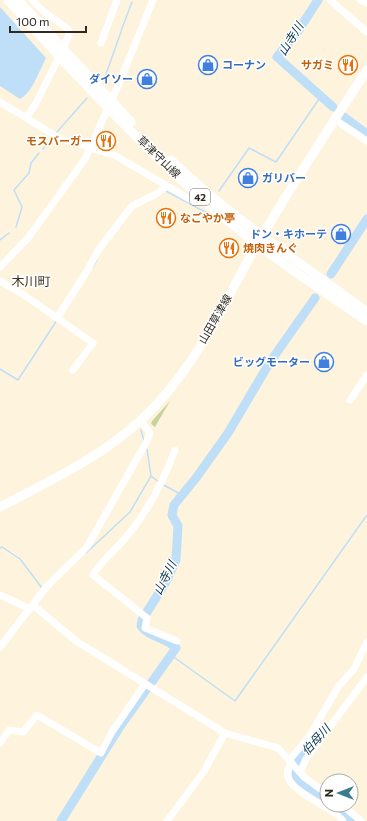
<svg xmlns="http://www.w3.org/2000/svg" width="367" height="821" font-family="Commissioner,'Noto Sans JP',sans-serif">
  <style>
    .green { fill: #c9d49c }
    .water { fill: #bedff7 }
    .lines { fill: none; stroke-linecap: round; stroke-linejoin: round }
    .stream { stroke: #bedff7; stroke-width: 1.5 }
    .river { stroke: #bedff7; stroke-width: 9 }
    .minor { stroke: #fff; stroke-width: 7 }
    .major { stroke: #fff; stroke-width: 9 }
    .labels { text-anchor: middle; stroke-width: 3; stroke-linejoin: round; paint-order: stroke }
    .shield { fill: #fff; stroke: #6d6a64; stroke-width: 1 }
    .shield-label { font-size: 10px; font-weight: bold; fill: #2e2a21 }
    .shop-label { font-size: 11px; font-weight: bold; fill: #366cbe; stroke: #fff; text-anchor: end }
    .food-label { font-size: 11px; font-weight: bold; fill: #c56008; stroke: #fff; text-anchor: end }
    .street-label { font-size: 11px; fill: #2e2a21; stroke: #fff }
    .water-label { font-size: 12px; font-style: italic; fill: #03324b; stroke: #fff }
    .quarter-label { font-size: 13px; fill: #3c3421; stroke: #fff }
  </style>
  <rect width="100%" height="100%" fill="#fef4dd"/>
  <path class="green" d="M170,401L155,427L151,424L152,421Z"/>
  <path class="water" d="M0,7L46,58C39,71 33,92 20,99L0,86Z"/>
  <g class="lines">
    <path class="stream" d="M121,31L132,2
      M106,74L121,32
      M103,81L105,76
      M56,133L87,98
      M43,149L53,137
      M166,191L207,213
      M219,191L249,148L276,162L321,96
      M364,225L367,227
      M16,227L22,207L14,190L29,173L31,163L39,153
      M0,240L9,233
      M93,267L97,260
      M0,369L18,380L57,320
      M141,430L144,441
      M147,449L151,476
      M162,484L182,495
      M0,548L2,547L20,559L42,588
      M86,553L130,512L151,476L159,482
      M175,658L235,701L367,515"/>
    <path class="river" d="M318,0L298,31L277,57L333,107
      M344,117L367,134
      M331,274L367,219
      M322,733L297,762L296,776L302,783L327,799
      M335,805L353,821
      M61,821L119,728L176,648C166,637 150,638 141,626L142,620L167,580L176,560L178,526L172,515L174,505L196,478L228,433L270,362L315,298"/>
    <path class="minor" d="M32,0L43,11L68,29L69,35L63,49
      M330,0L367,32
      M360,0L367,3
      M101,43L117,0
      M0,102L59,138L116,156L191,200L203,199
      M26,118L35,105L59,57
      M334,119L367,141
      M0,267L28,238L85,159L118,86L153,0
      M0,281L24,295L93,343L73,370
      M57,318L87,271L99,249L132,206L156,194L166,187
      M350,400L367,375
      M175,450C163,482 149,510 127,536C117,549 101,561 93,575L147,618L145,628L177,641
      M0,595L30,609
      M33,605L76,641L225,733L278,748L304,777L327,794
      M0,647L47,586L87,547L147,441L150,433L141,421
      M0,743L9,730L23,732L37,715L101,753L112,732L145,684
      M290,759L309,737L338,687L354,669L367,642
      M292,763C270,787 333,805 343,821
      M300,772L306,759L367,677
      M342,805L361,821
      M167,821L203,773L225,733"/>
    <path class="major" d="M8,0C70,69 133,137 202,199C252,244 311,283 367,321
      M18,0L131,122
      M171,160C231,218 301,263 367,312
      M0,507C49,481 100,458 141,420C196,370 225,299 262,236C295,180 331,125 367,70"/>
  </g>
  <defs>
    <g id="shop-ring" transform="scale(1)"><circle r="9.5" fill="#fff" stroke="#3f7fe0" stroke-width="1.5"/><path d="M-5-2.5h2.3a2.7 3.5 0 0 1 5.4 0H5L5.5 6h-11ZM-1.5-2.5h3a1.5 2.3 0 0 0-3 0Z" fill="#3f7fe0"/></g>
    <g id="restaurant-ring" transform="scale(1)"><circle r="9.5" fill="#fff" stroke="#e8710a" stroke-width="1.5"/><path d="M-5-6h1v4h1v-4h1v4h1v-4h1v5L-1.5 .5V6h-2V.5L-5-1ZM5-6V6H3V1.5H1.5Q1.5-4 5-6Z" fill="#e8710a"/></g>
  </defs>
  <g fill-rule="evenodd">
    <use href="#shop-ring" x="208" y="65"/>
    <use href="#restaurant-ring" x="348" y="65"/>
    <use href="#shop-ring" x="147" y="79"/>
    <use href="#restaurant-ring" x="106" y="141"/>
    <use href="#shop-ring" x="248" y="178"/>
    <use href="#restaurant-ring" x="166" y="218"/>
    <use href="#shop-ring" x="341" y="234"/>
    <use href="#restaurant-ring" x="229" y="248"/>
    <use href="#shop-ring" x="324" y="362"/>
  </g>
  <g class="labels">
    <rect class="shield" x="190" y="189" width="20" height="16" rx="3"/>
    <g class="shield-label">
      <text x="200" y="201">42</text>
    </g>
    <g class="shop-label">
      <text x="222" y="69" text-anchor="start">コーナン</text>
      <text x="133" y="83">ダイソー</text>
      <text x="262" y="182" text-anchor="start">ガリバー</text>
      <text x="327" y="238">ドン・キホーテ</text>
      <text x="310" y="366">ビッグモーター</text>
    </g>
    <g class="food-label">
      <text x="334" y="69">サガミ</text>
      <text x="92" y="145">モスバーガー</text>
      <text x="180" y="222" text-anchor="start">なごやか亭</text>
      <text x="243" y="252" text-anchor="start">焼肉きんぐ</text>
    </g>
    <g class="street-label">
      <text transform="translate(159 157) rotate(44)" y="4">草津守山線</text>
      <text transform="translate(215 319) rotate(-60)" y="4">山田草津線</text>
    </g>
    <g class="water-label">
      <text transform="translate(291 39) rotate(-58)" y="4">山寺川</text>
      <text transform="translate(165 578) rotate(-63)" y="4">山寺川</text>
      <text transform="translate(316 740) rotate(-48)" y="4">伯母川</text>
    </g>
    <g class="quarter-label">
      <text x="31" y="286">木川町</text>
    </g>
  </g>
  <g transform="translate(339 793) rotate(270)"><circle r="19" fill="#ffffff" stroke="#abaaa6"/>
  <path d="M0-3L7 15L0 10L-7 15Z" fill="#3b7b8f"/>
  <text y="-6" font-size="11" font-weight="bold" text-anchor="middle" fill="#2e2a21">N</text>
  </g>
  <path d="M10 26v6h76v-6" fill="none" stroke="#2e2a21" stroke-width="2"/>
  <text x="16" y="26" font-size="12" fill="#2e2a21" stroke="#ffffff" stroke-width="3" paint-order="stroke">100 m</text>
</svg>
